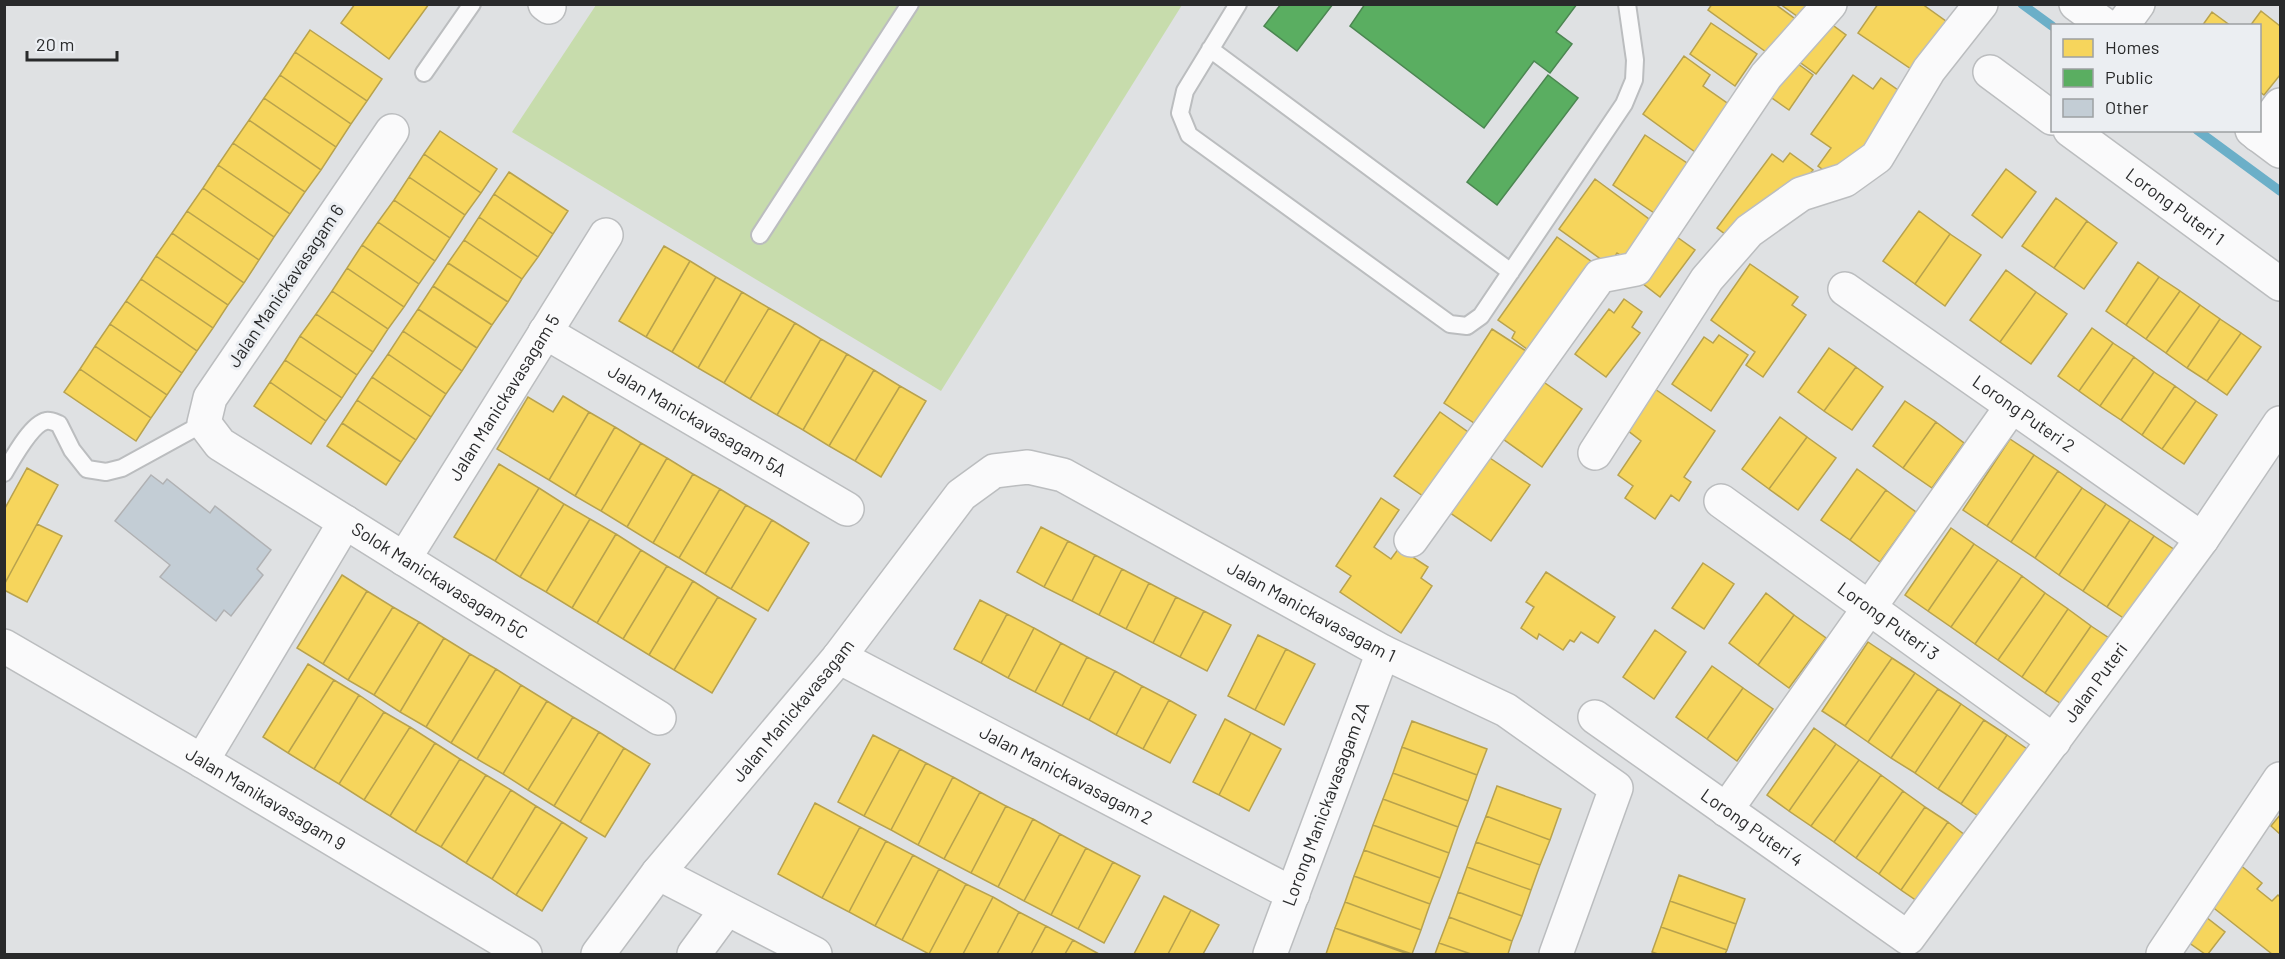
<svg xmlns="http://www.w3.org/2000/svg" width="2285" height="959" font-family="Barlow,sans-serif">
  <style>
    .green { fill: #c7dcac }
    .homes { fill: #f6d55c; stroke: #b8a24d; stroke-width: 1.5 }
    .public { fill: #5aae61; stroke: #4b8651; stroke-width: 1.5 }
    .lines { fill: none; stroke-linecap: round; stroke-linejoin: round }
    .stream { stroke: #6bafc8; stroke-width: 9 }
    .building { fill: #c3cdd5; stroke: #b0b1b3; stroke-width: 1.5 }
    .lane-casing { stroke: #bbbdbf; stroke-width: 20 }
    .street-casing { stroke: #bbbdbf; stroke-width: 36 }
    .secondary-casing { stroke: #bbbdbf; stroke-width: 36 }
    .lane { stroke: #fafafb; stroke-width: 16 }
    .street { stroke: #fafafb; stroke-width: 33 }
    .secondary { stroke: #fafafb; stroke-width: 33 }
    .labels { text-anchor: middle; stroke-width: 6; stroke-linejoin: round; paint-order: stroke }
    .street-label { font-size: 18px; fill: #292a2b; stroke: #ebeef2 }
  </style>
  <rect width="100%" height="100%" fill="#dfe1e3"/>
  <path class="green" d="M596,5H1182L941,391L512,132Z"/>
  <path class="homes" d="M355,4H429L389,59L341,23Z
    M1712,4H1775L1798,21L1773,57L1708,10Z
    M1780,4H1810L1801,19Z
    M1878,4H1922L1950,24L1917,73L1858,33Z
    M2261,11L2280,26V75L2264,95L2260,92V26H2250Z
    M2212,12L2231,26H2202Z
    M1823,18L1846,35L1816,74L1794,58Z
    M1711,23L1757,54L1735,86L1690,54Z
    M310,30L382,79L367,101L295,52Z
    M295,52L367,101L351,124L280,75Z
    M1684,56L1710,75L1703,86L1740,112L1706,160L1643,114Z
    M1794,61L1813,75L1789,110L1769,96Z
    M280,75L351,124L336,147L264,98Z
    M1853,75L1873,89L1881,78L1905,95L1849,189L1818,166L1831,148L1811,134Z
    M264,98L336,147L321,170L249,120Z
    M249,120L321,170L305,192L233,143Z
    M440,131L497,169L481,193L424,154Z
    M1645,135L1696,169L1663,219L1613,185Z
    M233,143L305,192L290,214L218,165Z
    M1790,153L1813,170L1795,194L1741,246L1717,228L1772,154L1783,162Z
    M424,154L481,193L465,215L409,177Z
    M218,165L290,214L274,237L203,188Z
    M2006,169L2036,192L2002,238L1972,215Z
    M509,172L568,211L553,234L494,194Z
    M409,177L465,215L450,238L394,200Z
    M1595,179L1653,222L1626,259L1617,253L1609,265L1559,229Z
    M203,188L274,237L259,260L187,211Z
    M494,194L553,234L538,257L479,217Z
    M2056,198L2087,221L2054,268L2022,246Z
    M394,200L450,238L435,261L378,222Z
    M187,211L259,260L244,283L172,233Z
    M1919,211L1950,234L1915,284L1883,261Z
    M479,217L538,257L522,279L464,240Z
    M2087,221L2117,243L2084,289L2054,268Z
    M378,222L435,261L419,284L362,245Z
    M172,233L244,283L228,305L156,256Z
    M1950,234L1981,255L1945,306L1915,284Z
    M1557,237L1602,269L1531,352L1512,338L1515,332L1498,320Z
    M1677,237L1695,250L1660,297L1642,283Z
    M464,240L522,279L508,302L448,263Z
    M362,245L419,284L404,307L347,268Z
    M664,246L690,261L646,337L619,321Z
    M156,256L228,305L213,328L141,279Z
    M690,261L716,277L672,352L646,337Z
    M2138,262L2159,277L2126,325L2106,311Z
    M448,263L508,302L492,325L433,286Z
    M1750,264L1798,297L1792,305L1806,315L1763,377L1746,365L1755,352L1711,320Z
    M347,268L404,307L388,329L332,291Z
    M2006,270L2036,292L2000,342L1970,320Z
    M716,277L742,292L698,368L672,352Z
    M2159,277L2180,291L2146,339L2126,325Z
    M141,279L213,328L197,351L126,301Z
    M433,286L492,325L477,348L418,309Z
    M332,291L388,329L373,352L316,314Z
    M2180,291L2200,305L2166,353L2146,339Z
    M742,292L769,308L724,383L698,368Z
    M2036,292L2067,314L2031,364L2000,342Z
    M1624,299L1642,312L1632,327L1640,333L1606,377L1575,354L1609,309L1614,313Z
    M126,301L197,351L182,373L110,324Z
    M2200,305L2220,319L2187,368L2166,353Z
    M769,308L795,323L750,399L724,383Z
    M418,309L477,348L462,371L403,331Z
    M316,314L373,352L357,375L300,336Z
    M2220,319L2241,333L2207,381L2187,368Z
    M795,323L821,339L777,415L750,399Z
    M110,324L182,373L167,395L95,346Z
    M2092,328L2113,343L2079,391L2058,376Z
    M1492,329L1526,351L1477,425L1444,403Z
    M403,331L462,371L446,394L388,354Z
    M2241,333L2261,347L2227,395L2207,381Z
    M1719,335L1748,355L1711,411L1672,384L1704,337L1713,343Z
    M300,336L357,375L342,398L285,360Z
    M821,339L847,354L803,430L777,415Z
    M2113,343L2134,357L2100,406L2079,391Z
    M95,346L167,395L151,418L80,369Z
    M1829,348L1856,367L1824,411L1798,392Z
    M388,354L446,394L431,417L372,377Z
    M847,354L874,370L829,446L803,430Z
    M2134,357L2154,372L2121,420L2100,406Z
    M285,360L342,398L326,421L270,382Z
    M1856,367L1883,387L1852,430L1824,411Z
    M80,369L151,418L136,441L64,392Z
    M874,370L900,386L855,461L829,446Z
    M2154,372L2175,386L2142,435L2121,420Z
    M1535,376L1582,409L1542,467L1496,434Z
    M372,377L431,417L416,440L357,400Z
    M270,382L326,421L311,444L254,406Z
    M900,386L926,401L881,477L855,461Z
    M2175,386L2196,401L2162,449L2142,435Z
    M1655,389L1715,431L1684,477L1691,482L1679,501L1671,495L1655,519L1625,498L1633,486L1618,475L1641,441L1627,430Z
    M563,396L589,412L549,480L497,449L528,397L553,412Z
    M357,400L416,440L401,462L342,423Z
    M1905,401L1936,422L1903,468L1873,446Z
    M2196,401L2217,415L2184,464L2162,449Z
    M589,412L615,427L575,496L549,480Z
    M1440,412L1468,432L1423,496L1394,476Z
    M1780,417L1807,437L1769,489L1742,469Z
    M1936,422L1964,443L1932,488L1903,468Z
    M342,423L401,462L386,485L327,446Z
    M615,427L641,443L601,511L575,496Z
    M1807,437L1836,458L1798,510L1769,489Z
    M2010,439L2034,455L1987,526L1963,510Z
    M641,443L667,458L627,527L601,511Z
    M1481,452L1530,485L1491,541L1443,508Z
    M2034,455L2058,471L2011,542L1987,526Z
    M667,458L693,474L653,543L627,527Z
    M499,464L539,488L495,561L454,537Z
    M27,468L58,485L4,585V510Z
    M1857,469L1886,490L1850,540L1821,520Z
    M2058,471L2082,488L2035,558L2011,542Z
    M693,474L720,489L679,558L653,543Z
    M539,488L564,504L520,577L495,561Z
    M2082,488L2106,504L2059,575L2035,558Z
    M720,489L746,505L705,574L679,558Z
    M1886,490L1916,512L1880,562L1850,540Z
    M1381,498L1399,510L1374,547L1391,559L1399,548L1428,567L1421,578L1432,586L1401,633L1340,592L1351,576L1336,566Z
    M564,504L590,519L546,592L520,577Z
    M2106,504L2130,520L2083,591L2059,575Z
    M746,505L772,520L731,589L705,574Z
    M590,519L616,534L572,608L546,592Z
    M772,520L809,543L768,611L731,589Z
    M2130,520L2154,536L2107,607L2083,591Z
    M37,524L62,536L27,602L4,590V585Z
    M1041,527L1068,541L1044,587L1017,572Z
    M1951,528L1974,544L1928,611L1905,595Z
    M616,534L641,550L597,623L572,608Z
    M2154,536L2178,552L2131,623L2107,607Z
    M1068,541L1095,555L1072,601L1044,587Z
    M1974,544L1998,560L1951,627L1928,611Z
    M641,550L667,566L623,639L597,623Z
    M1095,555L1122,569L1099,615L1072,601Z
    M1998,560L2022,576L1975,644L1951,627Z
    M1703,563L1734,584L1704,629L1672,608Z
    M667,566L693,581L649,655L623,639Z
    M1122,569L1149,583L1126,629L1099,615Z
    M1546,572L1615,617L1598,643L1581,632L1574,642L1570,640L1563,650L1539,634L1537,639L1521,628L1534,607L1526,602Z
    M342,575L367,591L323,664L297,648Z
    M2022,576L2045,593L1998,660L1975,644Z
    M693,581L718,597L674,670L649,655Z
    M1149,583L1176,597L1153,643L1126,629Z
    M367,591L393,607L348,680L323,664Z
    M1766,593L1794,615L1758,665L1729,643Z
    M2045,593L2068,609L2022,677L1998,660Z
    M718,597L756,619L712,693L674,670Z
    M1176,597L1204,611L1180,657L1153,643Z
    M980,600L1007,614L981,663L954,649Z
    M393,607L419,622L374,695L348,680Z
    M2068,609L2091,626L2045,693L2022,677Z
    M1204,611L1231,625L1207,671L1180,657Z
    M1007,614L1034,628L1008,678L981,663Z
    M1794,615L1826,638L1789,688L1758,665Z
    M419,622L444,638L400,712L374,695Z
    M2091,626L2115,642L2069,709L2045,693Z
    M1034,628L1061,643L1035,692L1008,678Z
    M1655,630L1686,652L1654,699L1623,677Z
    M1258,635L1286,649L1255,710L1228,696Z
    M444,638L470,654L426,727L400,712Z
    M1868,642L1892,658L1845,726L1822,711Z
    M1061,643L1087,657L1062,706L1035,692Z
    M1286,649L1315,664L1284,725L1255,710Z
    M470,654L496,669L451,743L426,727Z
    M1087,657L1115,671L1089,720L1062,706Z
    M1892,658L1915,673L1868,742L1845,726Z
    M308,664L334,680L288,753L263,737Z
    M1712,666L1743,688L1707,739L1676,717Z
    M496,669L521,685L477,759L451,743Z
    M1115,671L1142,686L1116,735L1089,720Z
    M1915,673L1938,689L1891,758L1868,742Z
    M334,680L359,695L314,769L288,753Z
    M521,685L547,701L503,774L477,759Z
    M1142,686L1169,700L1143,749L1116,735Z
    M1743,688L1773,709L1737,761L1707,739Z
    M1938,689L1961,704L1915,773L1891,758Z
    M359,695L384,712L339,784L314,769Z
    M1169,700L1196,715L1170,763L1143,749Z
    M547,701L573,717L528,790L503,774Z
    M1961,704L1984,720L1938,789L1915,773Z
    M384,712L410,727L364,800L339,784Z
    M573,717L599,732L554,806L528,790Z
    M1225,719L1251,733L1219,795L1193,782Z
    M1984,720L2007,735L1961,804L1938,789Z
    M1412,721L1487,749L1477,775L1402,747Z
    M410,727L435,743L390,816L364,800Z
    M1814,728L1836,744L1789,811L1767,795Z
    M599,732L624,748L580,822L554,806Z
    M1251,733L1281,749L1249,811L1219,795Z
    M873,735L900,749L864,816L838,802Z
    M2007,735L2030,751L1984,820L1961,804Z
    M435,743L460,759L415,832L390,816Z
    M1836,744L1859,760L1811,826L1789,811Z
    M1402,747L1477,775L1468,801L1393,773Z
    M624,748L650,764L605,837L580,822Z
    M900,749L926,763L891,830L864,816Z
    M460,759L486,775L441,847L415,832Z
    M1859,760L1881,775L1834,842L1811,826Z
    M926,763L953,777L918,845L891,830Z
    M1393,773L1468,801L1458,827L1383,799Z
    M486,775L511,790L466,863L441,847Z
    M1881,775L1903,791L1856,858L1834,842Z
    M953,777L980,792L944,859L918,845Z
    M1497,786L1561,809L1550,840L1486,816Z
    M511,790L536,806L492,879L466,863Z
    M1903,791L1925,807L1879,874L1856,858Z
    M980,792L1006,806L971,873L944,859Z
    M1383,799L1458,827L1449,853L1373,825Z
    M815,803L860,827L822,898L778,874Z
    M536,806L562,822L516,895L492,879Z
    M1006,806L1033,819L998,887L971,873Z
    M1925,807L1948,822L1901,890L1879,874Z
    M2280,815V834L2271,826Z
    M1486,816L1550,840L1540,865L1476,842Z
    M1033,819L1060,834L1024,901L998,887Z
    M562,822L587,838L542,911L516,895Z
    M1948,822L1970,839L1923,905L1901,890Z
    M1373,825L1449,853L1440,878L1364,850Z
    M860,827L886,841L849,912L822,898Z
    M1060,834L1086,848L1051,915L1024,901Z
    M886,841L913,855L875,926L849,912Z
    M1476,842L1540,865L1531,890L1467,867Z
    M1086,848L1113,862L1078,929L1051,915Z
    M1364,850L1440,878L1430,904L1354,876Z
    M913,855L939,869L902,940L875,926Z
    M2233,859L2262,883L2257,889L2272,901L2278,895L2280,897V954H2272L2201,898Z
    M1113,862L1140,876L1104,943L1078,929Z
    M1467,867L1531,890L1522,916L1458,892Z
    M939,869L966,884L929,954L902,940Z
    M1679,875L1745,899L1736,924L1670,901Z
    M1354,876L1430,904L1421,930L1345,902Z
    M966,884L993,897L963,954H929Z
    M1458,892L1522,916L1512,941L1449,917Z
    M1164,896L1191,910L1168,954H1134Z
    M993,897L1019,912L997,954H963Z
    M1670,901L1736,924L1727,950L1661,927Z
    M1345,902L1421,930L1412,954L1335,928Z
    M1191,910L1219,925L1203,954H1168Z
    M2197,910L2225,932L2208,954H2205L2178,935Z
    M1019,912L1046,926L1031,954H997Z
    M1449,917L1512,941L1508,954H1471L1439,943Z
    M1046,926L1073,940L1065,954H1031Z
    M1661,927L1727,950L1725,954H1658L1652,952Z
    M1335,928L1408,954H1326Z
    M1073,940L1099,954H1065Z
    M1439,943L1471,954H1435Z"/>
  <path class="public" d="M1281,4H1333L1297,51L1264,26Z
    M1365,4H1577L1556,32L1572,44L1550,73L1534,61L1484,128L1350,26Z
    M1548,75L1578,98L1497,205L1467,182Z"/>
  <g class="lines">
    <path class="stream" d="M2022,4L2052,26
      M2197,130L2280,191"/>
  </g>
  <path class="building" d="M151,475L163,484L167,479L210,513L215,506L271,550L257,569L263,575L231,616L224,610L216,621L160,577L170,565L115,521Z"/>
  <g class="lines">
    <g class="lane-casing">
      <path id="lane" d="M1238,4L1185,91L1180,113L1189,135L1450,324L1467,326L1481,316L1624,104L1634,80L1635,60L1627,4
        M1210,49L1511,272
        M424,73L472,4
        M760,235L910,4
        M4,473C12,460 31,424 46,421C50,420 54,422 59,424L72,450L87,469L106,472L122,468L204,423"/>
    </g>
    <g class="street-casing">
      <g id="street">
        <path d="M545,4L549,7"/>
        <path d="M2122,26L2138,4"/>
        <path d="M1990,72L2052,118"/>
        <path id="s1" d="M2070,130L2280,284"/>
        <path id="s2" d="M392,131L210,398L204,423L220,444L659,718"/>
        <path d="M2258,135L2280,105"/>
        <path id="s3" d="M1845,289L2202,539"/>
        <path id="s4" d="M545,332L847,509"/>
        <path d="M1595,453L1707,279L1749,231L1801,194L1845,180L1877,157L1929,70L1981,4"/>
        <path id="s5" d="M1721,501L2054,741"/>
        <path d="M1411,540L1600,276L1636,269L1766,76L1830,4"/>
        <path id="s6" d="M404,559L606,235"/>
        <path id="s7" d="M4,646L202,761L525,954"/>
        <path id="s8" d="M839,657L1293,894"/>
        <path id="s9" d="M1595,717L1908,938L2202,539L2280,423"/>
        <path d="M202,761L345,522"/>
        <path d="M1726,810L2012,406"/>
        <path d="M658,873L815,954"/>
        <path id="s10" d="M598,954L658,873L839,657L961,495L994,471L1028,467L1063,475L1383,652L1506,710L1616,788L1556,954"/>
        <path d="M694,954L727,909"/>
        <path id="s11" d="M1270,954L1383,652"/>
        <path d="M2163,954L2280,779"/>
      </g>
    </g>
    <g class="secondary-casing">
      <path id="secondary" d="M2076,4L2106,26
        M2252,130L2280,151"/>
    </g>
    <use href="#lane" class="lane"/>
    <use href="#street" class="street"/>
    <use href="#secondary" class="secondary"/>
  </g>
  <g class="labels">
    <g class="street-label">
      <text dy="6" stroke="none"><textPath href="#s1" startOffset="130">Lorong Puteri 1</textPath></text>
      <text transform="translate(286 286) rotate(-56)" y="6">Jalan Manickavasagam 6</text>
      <text dy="6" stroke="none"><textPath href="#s6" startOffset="190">Jalan Manickavasagam 5</textPath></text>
      <text dy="6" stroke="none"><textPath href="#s3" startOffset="218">Lorong Puteri 2</textPath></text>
      <text dy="6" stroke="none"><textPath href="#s4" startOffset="176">Jalan Manickavasagam 5A</textPath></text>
      <text dy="6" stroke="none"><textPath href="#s2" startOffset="634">Solok Manickavasagam 5C</textPath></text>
      <text dy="6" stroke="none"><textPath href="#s10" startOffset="980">Jalan Manickavasagam 1</textPath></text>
      <text dy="6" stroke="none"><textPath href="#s5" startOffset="206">Lorong Puteri 3</textPath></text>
      <text dy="6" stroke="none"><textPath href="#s9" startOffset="700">Jalan Puteri</textPath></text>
      <text dy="6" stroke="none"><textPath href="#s10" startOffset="312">Jalan Manickavasagam</textPath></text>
      <text dy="6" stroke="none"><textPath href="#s8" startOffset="256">Jalan Manickavasagam 2</textPath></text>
      <text dy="6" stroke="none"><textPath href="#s7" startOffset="303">Jalan Manikavasagam 9</textPath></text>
      <text dy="6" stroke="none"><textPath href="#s11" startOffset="160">Lorong Manickavasagam 2A</textPath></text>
      <text dy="6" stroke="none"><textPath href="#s9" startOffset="192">Lorong Puteri 4</textPath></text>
    </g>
  </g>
  <rect width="2285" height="959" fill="none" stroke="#292a2b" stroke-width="12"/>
  <rect x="2051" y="24" width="210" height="108" fill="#ebeef2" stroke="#9da0a2" stroke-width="1.5"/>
  <rect x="2063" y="39" width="30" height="18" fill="#f6d55c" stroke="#9da0a2" stroke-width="1.5"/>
  <text x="2105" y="54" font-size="18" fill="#292a2b">Homes</text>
  <rect x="2063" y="69" width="30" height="18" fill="#5aae61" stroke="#9da0a2" stroke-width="1.5"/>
  <text x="2105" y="84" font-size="18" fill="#292a2b">Public</text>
  <rect x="2063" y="99" width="30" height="18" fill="#c3cdd5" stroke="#9da0a2" stroke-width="1.5"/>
  <text x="2105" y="114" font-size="18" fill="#292a2b">Other</text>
  <path d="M27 51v9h90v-9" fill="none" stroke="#292a2b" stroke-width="3"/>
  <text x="36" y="51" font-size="18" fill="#292a2b" stroke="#ebeef2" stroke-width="4.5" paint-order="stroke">20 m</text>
</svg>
